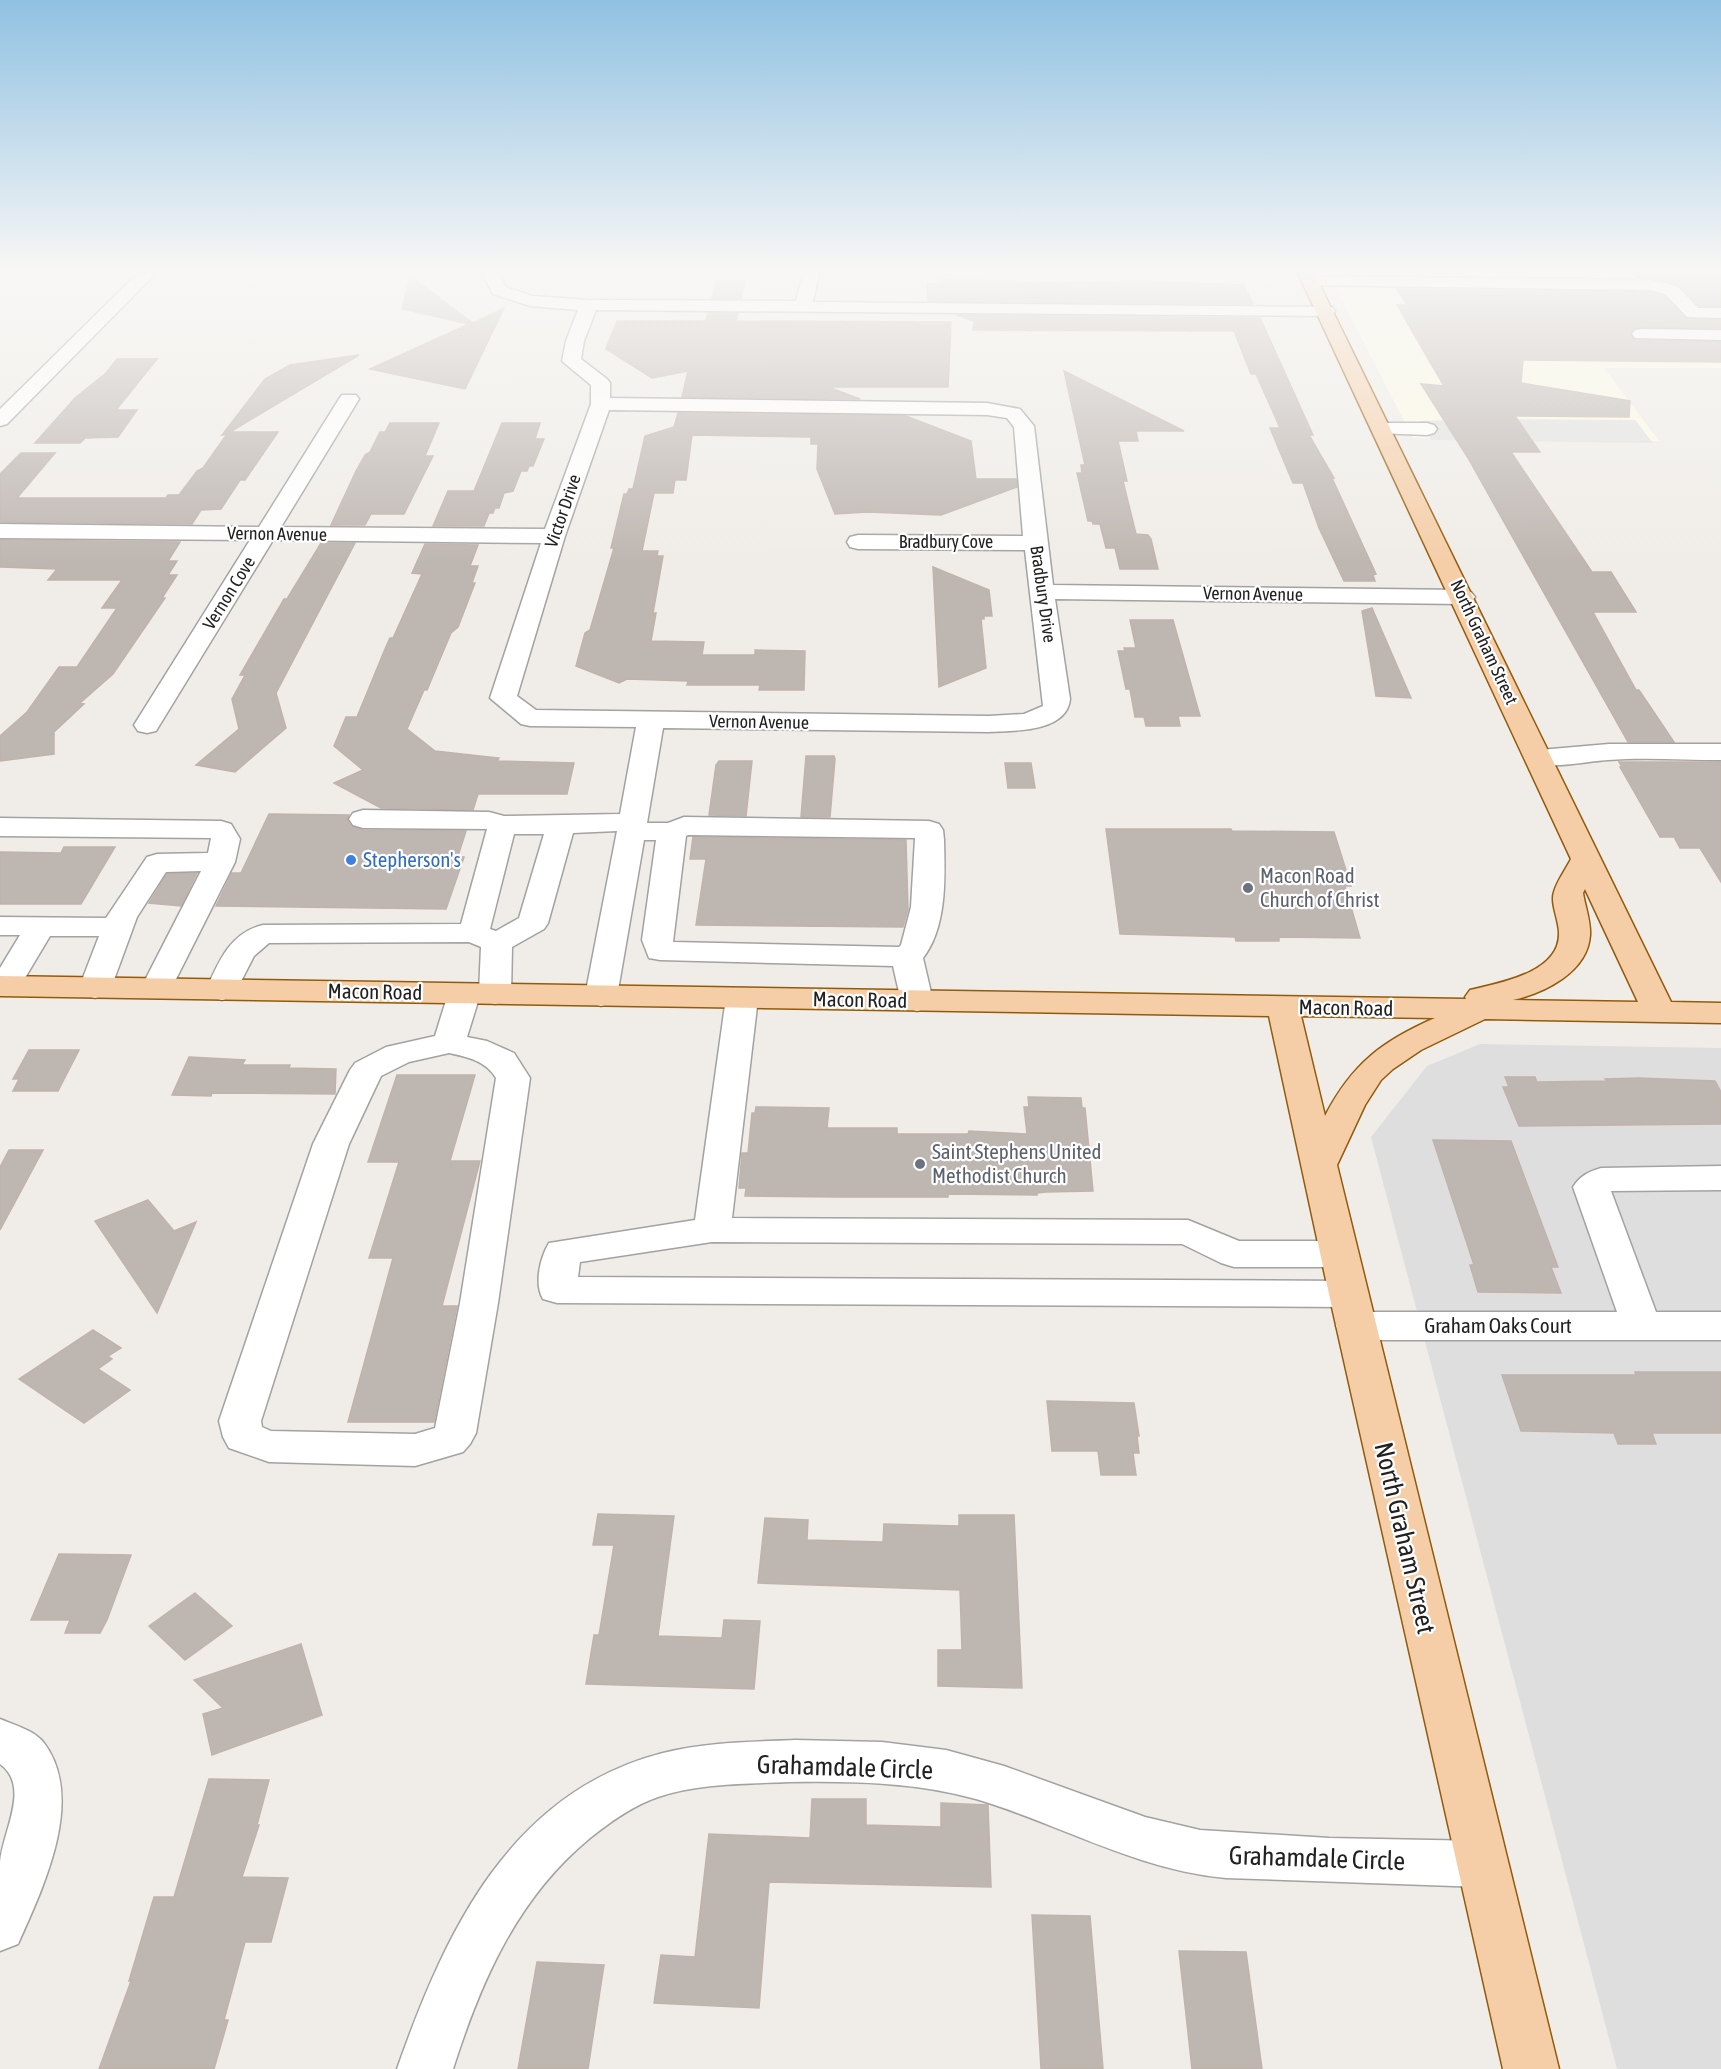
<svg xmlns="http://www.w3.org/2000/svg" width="1721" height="2069" font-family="'Asap Condensed',sans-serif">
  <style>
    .residential { fill: #dfdede }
    .education { fill: #fdfbe5 }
    .parking { fill: #e1e1e1 }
    .building { fill: #beb6b1; stroke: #c1b3ab; stroke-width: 1.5 }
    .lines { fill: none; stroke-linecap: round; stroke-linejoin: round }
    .minor-casing { stroke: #a2a2a2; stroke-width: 3 }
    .major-casing { stroke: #925b0b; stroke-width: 3 }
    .minor { fill: #fff; fill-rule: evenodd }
    .major { fill: #f5cea8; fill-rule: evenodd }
    .shop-dot { fill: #3f7fe0; stroke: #fff; stroke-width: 2 }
    .worship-dot { fill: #6b7280; stroke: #fff; stroke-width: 2 }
    .labels { text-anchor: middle; stroke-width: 4.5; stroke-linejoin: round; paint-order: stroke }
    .far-street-label { font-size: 18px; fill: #212121; stroke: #fff }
    .shop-label { font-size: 21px; fill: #366cbe; stroke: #fff; text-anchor: start }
    .worship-label { font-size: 21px; fill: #5b616d; stroke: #fff; text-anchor: start }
    .street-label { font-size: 21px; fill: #212121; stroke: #fff }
    .near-street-label { font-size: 26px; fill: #212121; stroke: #fff }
  </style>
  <rect width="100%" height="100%" fill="#f0ede8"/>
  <path class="residential" d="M1480,1044L1721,1048V2069H1617L1371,1137L1427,1066Z"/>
  <path class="education" d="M1328,273H1721V368H1604L1659,441L1413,438Z"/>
  <path class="parking" d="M1474,419L1635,420L1653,443L1431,440L1420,421Z"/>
  <path class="building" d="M1632,273H1721V306H1699L1678,284L1652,278H1636Z
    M410,276L473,323L504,308L465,389L370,369L469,324L402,309Z
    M942,280L1014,281L1022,283L1140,281L1244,285L1253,304L928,301L927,284H942Z
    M717,281H745L741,298H712Z
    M1397,289L1651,292L1664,296L1687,319L1721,320V328L1641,327L1633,329L1630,334L1635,340L1721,342V362L1523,360L1521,383L1630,401L1629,417L1515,416L1540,452H1511L1592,572H1611L1636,612H1593L1636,690H1639L1674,742H1628L1468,458L1421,384L1444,386L1397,305H1407Z
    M708,313H738L736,321L951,322L948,387H828L860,399L682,397L688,371L652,378L606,349L617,321H706Z
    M956,315L1260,318L1313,435H1309L1334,478H1332L1376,574L1373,575L1375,581H1344L1319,528L1303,483H1293L1270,428H1280L1256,374H1251L1234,331L973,330L974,321Z
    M359,355L230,432H278L245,480H240L221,509L201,510L192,524L0,522V474L21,453H55L17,498H166L168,495H179L197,471L203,468L227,434L222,435L265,379L290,365Z
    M117,359H157L116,410H137L118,437L85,438L80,443H35L75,398L106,373Z
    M1064,371L1184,431H1136L1138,441H1118L1127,481H1123L1136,534L1148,535L1151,539L1158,569H1120L1115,548H1106L1100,524H1093L1092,521H1088L1077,473H1082L1081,465H1085Z
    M678,413L906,416L971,441L976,479H1016L1017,487L941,515L868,512L835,514L817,469L818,444H811V437L692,435L686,480H675L673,493H654L642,551H658L657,556H663L653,613H656L651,641L704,642L702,655H755V650L805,651L804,690H759L760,685H687L688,681L627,679L619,683L576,666L585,633L590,630L614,548H611L624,494H627L629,489H633L645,436L674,427Z
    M390,423H439L425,456H433L404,514H371L365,525H331L356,471L365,455L370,452L380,432H385Z
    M502,423H540L535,439H544L533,466H529L527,471H521L513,491L504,493L499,508H495L493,513H489L484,526H433L448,491H474Z
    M0,540L180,542L168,561H177L168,575H177L162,598H165L113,674L80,703L84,704L54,732V754L0,761V736L27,712L59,667H77L117,608H102L122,580H48L57,569L0,567Z
    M321,543H355L276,693L286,728L235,772L196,765L239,729L232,699L245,675H240L284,599H287Z
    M425,544L478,545L470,566H478L472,583H475L458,627L451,633L427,690H424L407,729L435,751L499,758L497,761L574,763L567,794H478L473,810L381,808L334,783L363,770L334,746L346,717H357L385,649L390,638H393L422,574L412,573Z
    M933,567L989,590L992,616H984V619H981L986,668L939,687Z
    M1372,608L1411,698L1376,696L1362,611Z
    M1130,620H1173L1200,716H1178L1180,726H1146L1144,717H1135L1130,689H1126L1118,651H1125L1124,648H1136Z
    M806,756H834L835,759L830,817H801Z
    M719,761H752L746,816L709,815L716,765Z
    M1619,762H1721V882L1700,848H1680L1674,837H1660L1620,767H1622Z
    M1005,763H1031L1035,788H1008Z
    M269,814L349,815L347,820L351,826L363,830L466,831L458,856L464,857L446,909L216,906L232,873H241Z
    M1106,829H1231L1232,831L1334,832L1351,886H1345L1360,938L1279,937V941H1236L1235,937L1120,934Z
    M693,837L906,840L908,909L903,927L696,925L706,859H690Z
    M64,847H115L81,904H0V852L61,853Z
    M197,873L181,906L149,903L167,874Z
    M29,1050H79L58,1091H13L19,1079H13Z
    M189,1057L245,1060L242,1065H290L289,1068L336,1069L335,1094L212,1093L211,1096L172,1095Z
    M397,1075H475L450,1161H480L442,1306H457L434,1422H348L393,1258H369L399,1162H368Z
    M1505,1077H1535L1537,1082L1607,1081L1605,1079L1639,1078L1715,1081L1721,1092V1124L1519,1126L1503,1087H1509Z
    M1028,1097L1081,1098L1082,1108H1085L1093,1191L1046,1192L1037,1193V1195L948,1194V1197H838L745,1196L746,1188H739L742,1153H748L752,1113H755L756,1107L829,1108L827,1128H897V1134H968L969,1131L1027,1134L1024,1107H1029Z
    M1433,1140L1511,1141L1558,1267H1551L1561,1293L1478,1292L1470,1265H1474Z
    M9,1150H43L0,1230V1167Z
    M148,1200L174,1231L196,1222L157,1313L95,1221Z
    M93,1330L121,1348L108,1356L112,1359L98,1369L130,1390L84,1423L19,1379Z
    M1635,1372H1721V1433H1652L1656,1444H1618L1614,1433L1521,1431L1502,1375H1636Z
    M1047,1401L1134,1403L1139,1436H1137L1139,1453H1133L1136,1475H1101L1098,1451H1052Z
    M598,1514L674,1516L658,1636L722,1638L724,1620L760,1621L754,1689L586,1684L594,1635H599L614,1545H593Z
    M959,1515H1014L1022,1688L938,1686V1650H962L960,1590L758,1583L765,1518L808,1520L807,1540L883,1542L884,1524L959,1526Z
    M59,1554L131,1555L107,1620L100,1633H65L70,1620H31Z
    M195,1593L232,1626L185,1660L149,1626Z
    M301,1644L322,1715L212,1755L203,1714L223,1708L194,1680Z
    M209,1779L269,1780L257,1825H259L242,1877L288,1878L271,1942H245L224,2020H228L214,2069H99L131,1981H129L154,1897H174Z
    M812,1799H866V1825L941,1827V1803L988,1805L991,1887L769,1882L759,2008L654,2003L661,1955L695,1957L709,1834L810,1838Z
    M1032,1915L1090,1916L1103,2069H1041Z
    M1179,1951L1246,1952L1262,2069H1192Z
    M537,1962L604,1965L588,2069H518Z"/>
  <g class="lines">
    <g class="minor-casing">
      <path id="minor" d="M138,273H156L7,424L0,426V409Z
        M482,273H498L506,287L532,296L589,300L796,301L803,273H819L813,302L1332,307L1335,311L1332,315L1326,316L596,310L584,341L581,359L607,379L610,383V398L987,403L1020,409L1034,426L1053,585L1463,590L1471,592L1475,597L1471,602L1463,604L1055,599L1070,699C1067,732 1014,731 989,732L663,728L647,823H668L684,817L929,821L939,824L943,830L944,840C945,878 947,927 923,958L933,1001L928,1008L917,1011L906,1008L901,1001L893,966L660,960L649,958L642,940L656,840H644L617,996L612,1003L601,1006L590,1003L585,996L617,831L573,833L548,923L544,929L512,947L511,994L506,1001L495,1004L484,1001L480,995L467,1037L487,1041L514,1053L530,1078L498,1303L476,1433L470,1444L463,1452L415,1466L269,1462L229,1448L223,1437L219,1421L313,1144L350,1070L355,1063L386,1047L435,1036L448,994L453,987L464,984L475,987L479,992L481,947L469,942L269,943L254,956L233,997L222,1000L211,997L206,990C219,961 230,933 263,925L461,924L487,829L363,828L353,825L349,819L353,813L363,810L489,812L504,816L620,814L636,727L530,726L521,724L490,698L541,543L273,540L156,731L147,733L138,731L134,725L250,540L0,538V524L259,527L339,399L342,395H356L359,399L281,527L545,529L591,404V385L562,361L566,341L578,310L530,306L493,294ZM609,410L987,415L1007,418L1014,427L1023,536L858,535L850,537L847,542L850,547L858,549L1025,550L1043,706L1024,714L989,716L536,710L517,696L565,536ZM514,834H544L519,918L496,931L490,929ZM688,835L915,838L911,907L901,945L899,947L673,942L686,836ZM449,1053C468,1057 486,1061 496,1078L460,1303L435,1428L415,1434L271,1431L262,1427L261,1421L349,1144L381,1076L409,1062Z
        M1310,276L1651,280L1677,286L1698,308H1721V318L1687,317L1665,294L1651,290L1304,285L1302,281L1304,277Z
        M1641,329L1721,330V340L1635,338L1632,334L1635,330Z
        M1382,423H1427L1434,425L1437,429L1434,433L1427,435L1375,433L1372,429L1375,425Z
        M1609,744H1721V760C1684,760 1645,757 1608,760C1581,762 1555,769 1528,763L1524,757L1528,751Z
        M0,818L221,821L231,824L240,839L235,862L168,995L157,998L146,995L141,988L201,871L166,872L137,917L111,988L106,995L95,998L84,995L79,988L99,936H50L16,993L0,994V968L20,935H0V917L106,918L147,857L157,854L208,853L211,838L0,836Z
        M742,988L753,991L758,998L732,1218L1188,1220L1239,1241H1339L1352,1245L1358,1254L1352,1263L1339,1267H1234L1221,1263L1182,1244L712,1242L580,1262L578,1277L1348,1281L1362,1285L1367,1294L1362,1303L1348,1307L557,1303L543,1299C534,1284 540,1258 549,1243L695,1220L726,998L731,991Z
        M1721,1166V1190L1611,1191L1656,1312H1721V1340H1356L1342,1336L1336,1326L1342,1316L1356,1312H1617L1573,1187C1580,1176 1588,1172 1601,1168Z
        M0,1719C14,1725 34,1730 44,1743C86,1799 43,1888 18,1944L0,1951C0,1922 0,1893 0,1864C1,1834 32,1787 0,1764Z
        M795,1740L882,1742L946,1750L1004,1766L1145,1817L1200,1830L1329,1838L1482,1841L1500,1848L1507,1864L1500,1880L1482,1887L1226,1878C1137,1870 1060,1824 976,1799C915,1782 851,1781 789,1782C746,1784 699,1783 658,1797C634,1805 610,1822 590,1838C517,1898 481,1981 453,2069H397C445,1932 510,1792 663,1753C706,1742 751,1742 795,1740Z"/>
    </g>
    <g class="major-casing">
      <path id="major" d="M1298,273H1314L1671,1002L1721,1003V1023L1485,1019L1421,1050L1393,1069L1381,1080L1365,1105L1337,1165L1559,2069H1503L1329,1294L1269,1016L0,996V976L1466,999L1465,997L1470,990C1499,983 1560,973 1559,933C1559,920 1550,903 1554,892C1557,881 1566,869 1571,859ZM1585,889L1638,1002L1513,1000C1544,993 1588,972 1590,935C1591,922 1585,906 1583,893ZM1301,1016L1435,1018C1382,1041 1352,1064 1325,1116Z"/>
    </g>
    <use href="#minor" class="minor"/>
    <use href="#major" class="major"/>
  </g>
  <linearGradient id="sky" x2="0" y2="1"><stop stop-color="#90c1e2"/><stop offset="0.48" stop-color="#f8f7f5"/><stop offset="1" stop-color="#f8f7f5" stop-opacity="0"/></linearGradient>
  <rect width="1721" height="563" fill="url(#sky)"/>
  <circle class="shop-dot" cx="351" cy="860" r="6"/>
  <g class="worship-dot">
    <circle cx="1248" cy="888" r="6"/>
    <circle cx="920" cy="1164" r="6"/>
  </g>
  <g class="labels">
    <g class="far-street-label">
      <text transform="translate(563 511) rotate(-71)" y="6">Victor Drive</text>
      <text transform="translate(277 534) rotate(1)" y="6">Vernon Avenue</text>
      <text x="946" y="548">Bradbury Cove</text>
      <text transform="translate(229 593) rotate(-58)" y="6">Vernon Cove</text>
      <text transform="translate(1043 594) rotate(82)" y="6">Bradbury Drive</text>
      <text transform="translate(1253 594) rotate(1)" y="6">Vernon Avenue</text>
      <text transform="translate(1484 642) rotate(65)" y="6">North Graham Street</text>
      <text transform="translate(759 722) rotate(1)" y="6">Vernon Avenue</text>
    </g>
    <g class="shop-label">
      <text x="363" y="867">Stepherson's</text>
    </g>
    <g class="worship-label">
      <text x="1260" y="883">Macon Road<tspan x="1260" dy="24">Church of Christ</tspan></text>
      <text x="932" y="1159">Saint Stephens United<tspan x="932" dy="24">Methodist Church</tspan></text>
    </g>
    <g class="street-label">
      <text transform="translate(375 992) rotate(1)" y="7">Macon Road</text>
      <text transform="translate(860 1000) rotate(1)" y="7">Macon Road</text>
      <text transform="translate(1346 1008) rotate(1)" y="7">Macon Road</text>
      <text x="1498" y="1333">Graham Oaks Court</text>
    </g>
    <g class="near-street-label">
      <text transform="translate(1405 1538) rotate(77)" y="9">North Graham Street</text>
      <text transform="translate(845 1767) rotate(2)" y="9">Grahamdale Circle</text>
      <text transform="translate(1317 1858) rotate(2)" y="9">Grahamdale Circle</text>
    </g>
  </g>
</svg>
